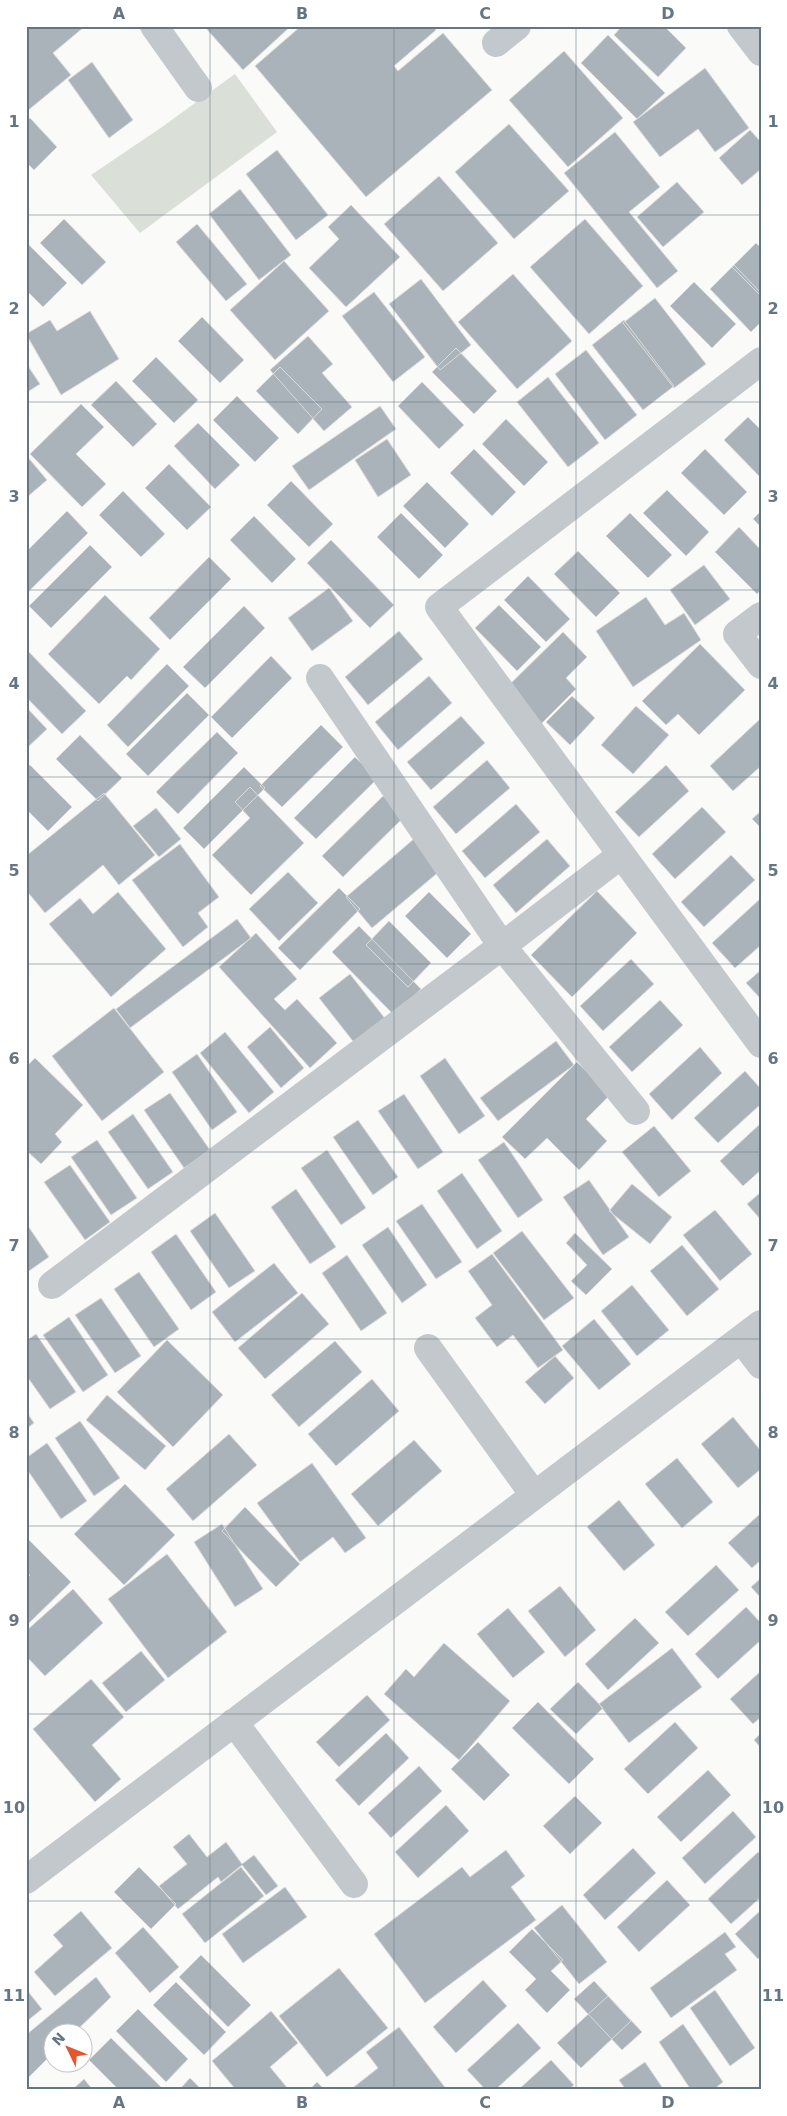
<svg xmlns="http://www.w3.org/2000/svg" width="787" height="2116" font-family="'DejaVu Sans',sans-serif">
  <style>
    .green { fill: #dadfd7 }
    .building { fill: #aab3b9; stroke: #dcdcda }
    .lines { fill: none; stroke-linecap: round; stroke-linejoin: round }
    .minor { stroke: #c3c8cc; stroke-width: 28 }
    .grid { fill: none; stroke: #657683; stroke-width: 1; stroke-opacity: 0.55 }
    .neatline { fill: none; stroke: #657683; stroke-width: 2 }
    .grid-label { font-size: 16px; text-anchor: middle; font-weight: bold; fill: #657683 }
  </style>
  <rect width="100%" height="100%" fill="#fafaf8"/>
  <path class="green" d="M235,74L277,132L140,233L91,175L162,127Z"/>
  <path class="building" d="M26,26L84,27L53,53L71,75L26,112Z
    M204,26H291L243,70Z
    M301,26H433L436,30L394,66L398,71L443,33L492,90L366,197L255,66Z
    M622,26H664L686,48L658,77L614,35Z
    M608,35L665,93L637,119L581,63Z
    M564,51L623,118L568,167L509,100Z
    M92,62L133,120L109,138L68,80Z
    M705,68L749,128L715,152L698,129L660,157L633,122Z
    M30,118L57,147L34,170L26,162V121Z
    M509,124L569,191L514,239L455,172Z
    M750,130L761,142V169L742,185L719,158Z
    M615,132L660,187L629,212L678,271L657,288L564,173Z
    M277,150L328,215L296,240L246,174Z
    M439,176L498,243L443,291L384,224Z
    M677,182L704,212L663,247L637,217Z
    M240,189L291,255L259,280L209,214Z
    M351,205L400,257L346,307L309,268L339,239L328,227Z
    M64,219L106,262L82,285L40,243Z
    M585,219L643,286L589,334L530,267Z
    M197,224L247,284L226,301L176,242Z
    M26,242L67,283L43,307L26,290Z
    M756,243L761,248V296L732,267Z
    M284,261L329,311L275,360L230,310Z
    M734,265L761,293V322L751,332L710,289Z
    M513,274L572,341L517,389L458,322Z
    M421,279L471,345L440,370L389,304Z
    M694,282L736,324L712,348L670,306Z
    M374,292L425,357L393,382L342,316Z
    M655,298L706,364L674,388L623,323Z
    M90,311L119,359L61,395L26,334L50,320L57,331Z
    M202,317L244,360L220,383L178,341Z
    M624,320L674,386L643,410L592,345Z
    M308,336L333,364L322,373L352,407L324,431L270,370Z
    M456,348L497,391L474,414L432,372Z
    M586,350L637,415L605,440L555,374Z
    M156,357L198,400L174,423L132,381Z
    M26,363L40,384L26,393Z
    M280,367L322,409L298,434L256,391Z
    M548,377L599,443L568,467L517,402Z
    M116,381L157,424L133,447L91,405Z
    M422,382L464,425L439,449L398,406Z
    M237,396L279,438L255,462L213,420Z
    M81,404L104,427L76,454L106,484L82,507L30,454Z
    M380,406L396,429L309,490L292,466Z
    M748,417L761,430V478L724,440Z
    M506,419L548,462L524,486L482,444Z
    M198,423L240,465L215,489L174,446Z
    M387,439L411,475L378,497L355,460Z
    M474,449L516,492L492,516L450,473Z
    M705,449L747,492L724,515L681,473Z
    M26,455L47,480L26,498Z
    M169,464L211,507L187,530L145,488Z
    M291,481L333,524L309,547L267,505Z
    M427,482L469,524L445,548L403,506Z
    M667,490L709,532L686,556L643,513Z
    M123,491L165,534L141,557L99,515Z
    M67,511L88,533L27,593L26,552Z
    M761,511V527L753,519Z
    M401,513L443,555L419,579L377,537Z
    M630,513L672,555L648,578L606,536Z
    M254,516L296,559L272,583L230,540Z
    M739,527L761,550V590L757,594L715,552Z
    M331,540L394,605L370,628L307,563Z
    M90,545L112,567L51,628L29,606Z
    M578,551L620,593L596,617L554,574Z
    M209,557L231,579L170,640L149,618Z
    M704,565L730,599L695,625L670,590Z
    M528,576L570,619L546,642L504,600Z
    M329,588L353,621L312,651L288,618Z
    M105,595L160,649L131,680L127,676L99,704L48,654Z
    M646,597L665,625L684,613L701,640L633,687L596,631Z
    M499,605L541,647L517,671L475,628Z
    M244,606L265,628L205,688L183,667Z
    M399,631L423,659L368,705L345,677Z
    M563,632L587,657L566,678L576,689L538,727L503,691Z
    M700,644L745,690L699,735L678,714L666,725L642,701Z
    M26,649L86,711L62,734L26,697Z
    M271,656L292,678L232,738L211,717Z
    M167,664L189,686L128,747L107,725Z
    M429,676L452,703L398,750L375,722Z
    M187,693L209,715L148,776L126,754Z
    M572,696L595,718L570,745L546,722Z
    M636,706L669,735L633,774L601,745Z
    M26,707L47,729L26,749Z
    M461,716L485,743L431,790L407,762Z
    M760,719L761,766L733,791L710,766Z
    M321,725L343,747L282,807L260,786Z
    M217,732L238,753L178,814L156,792Z
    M80,735L122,778L98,801L56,759Z
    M355,757L377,779L316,839L294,818Z
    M487,760L510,788L456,834L433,807Z
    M30,765L72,807L48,831L26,809V768Z
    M666,765L689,791L639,837L615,812Z
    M244,767L265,788L204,849L183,828Z
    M250,787L304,843L251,895L212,855L250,818L235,802Z
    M104,793L155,855L119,885L103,865L45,913L26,890V856Z
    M383,796L404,817L343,877L322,856Z
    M516,804L540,832L485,878L462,851Z
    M702,807L726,832L675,879L652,854Z
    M156,808L181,839L159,857L133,826Z
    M761,811V828L752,819Z
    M415,838L441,870L372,928L346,897Z
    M547,839L570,866L516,913L493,885Z
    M180,844L219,897L198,913L208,927L183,947L132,880Z
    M731,855L755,880L704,927L681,902Z
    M288,872L318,903L279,941L249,909Z
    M339,888L360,909L300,970L278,948Z
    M597,891L637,933L572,997L531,955Z
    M118,892L166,949L111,997L49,924L80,898L93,914Z
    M429,892L471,934L447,958L405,916Z
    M761,898V945L735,968L712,943Z
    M237,919L251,938L130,1028L116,1009Z
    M389,921L431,963L408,987L366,945Z
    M359,926L421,989L394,1015L332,952Z
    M256,933L297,979L274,999L285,1010L297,999L337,1043L310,1068L219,967Z
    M631,959L654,984L603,1031L580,1006Z
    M761,970V999L746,983Z
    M350,974L387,1021L356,1045L319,998Z
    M660,1000L683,1025L632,1072L609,1047Z
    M114,1008L164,1072L102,1121L52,1056Z
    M270,1027L304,1068L281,1088L247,1047Z
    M225,1032L274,1092L249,1113L200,1053Z
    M556,1041L574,1065L498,1121L480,1098Z
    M700,1047L722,1073L672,1120L649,1094Z
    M197,1054L237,1112L212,1130L172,1072Z
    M35,1058L83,1105L55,1134L62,1142L41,1164L26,1150V1067Z
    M445,1058L485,1116L459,1134L420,1076Z
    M577,1062L610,1095L586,1119L607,1141L579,1170L547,1138L525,1159L502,1137Z
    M745,1071L761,1089V1104L718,1143L694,1118Z
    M170,1093L210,1150L184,1168L144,1110Z
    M404,1094L443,1152L418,1169L378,1111Z
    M133,1114L173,1172L148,1189L108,1132Z
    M358,1120L398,1177L373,1195L333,1137Z
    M761,1123V1170L743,1186L720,1161Z
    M654,1126L691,1171L659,1197L622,1152Z
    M97,1140L137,1198L111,1215L71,1157Z
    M504,1142L543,1200L518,1218L478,1160Z
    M327,1150L366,1208L341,1225L301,1168Z
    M70,1165L110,1222L85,1240L44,1182Z
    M462,1173L502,1231L477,1249L437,1191Z
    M589,1180L629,1237L603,1255L563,1197Z
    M632,1184L672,1217L650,1244L609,1211Z
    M296,1189L336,1247L310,1264L271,1207Z
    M761,1192V1220L747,1204Z
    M422,1204L462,1262L436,1279L396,1221Z
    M715,1210L752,1254L720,1281L683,1235Z
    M215,1213L255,1271L229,1288L190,1231Z
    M26,1223L49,1257L26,1273Z
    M388,1227L427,1285L402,1303L362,1245Z
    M522,1231L574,1298L544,1320L493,1253Z
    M575,1233L612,1269L586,1295L571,1281L587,1265L566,1243Z
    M176,1234L216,1292L191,1310L151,1252Z
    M682,1245L719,1289L687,1316L650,1271Z
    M492,1254L563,1350L538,1368L513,1335L497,1347L475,1318L492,1305L468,1271Z
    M347,1255L387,1313L361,1331L322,1273Z
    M274,1263L298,1293L235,1342L212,1312Z
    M139,1272L179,1329L154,1347L114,1289Z
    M632,1285L669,1330L637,1356L601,1311Z
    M302,1293L329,1324L265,1379L238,1348Z
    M101,1298L141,1356L115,1373L75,1315Z
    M69,1317L108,1375L83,1392L43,1335Z
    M594,1319L631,1364L599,1390L562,1346Z
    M36,1334L76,1392L50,1409L26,1375V1341Z
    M167,1340L223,1395L173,1447L117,1392Z
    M335,1341L362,1372L299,1427L271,1395Z
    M555,1356L574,1378L545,1404L525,1382Z
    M372,1379L399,1411L336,1466L308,1434Z
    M107,1395L166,1446L145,1470L86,1420Z
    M26,1411L34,1423L26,1429Z
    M733,1417L761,1451V1469L738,1488L701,1444Z
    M80,1421L120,1478L94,1496L55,1438Z
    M229,1434L257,1465L193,1521L166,1489Z
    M414,1440L442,1471L378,1526L351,1494Z
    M47,1443L87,1501L61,1519L26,1468V1458Z
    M677,1458L713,1502L682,1528L645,1484Z
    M312,1463L366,1538L345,1553L333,1537L300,1562L257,1503Z
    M125,1484L175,1535L124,1585L74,1534Z
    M619,1500L655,1545L624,1571L587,1527Z
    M245,1507L300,1564L276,1587L222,1531Z
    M761,1513V1560L752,1568L728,1543Z
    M222,1524L263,1589L235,1607L194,1542Z
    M26,1537L71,1582L26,1626V1578L30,1575L26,1571Z
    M167,1554L227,1632L168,1678L108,1599Z
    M716,1565L739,1590L688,1636L665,1612Z
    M761,1578V1598L751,1587Z
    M560,1586L596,1630L565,1657L528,1611Z
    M73,1589L103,1623L45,1676L26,1656V1631Z
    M746,1607L761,1623V1640L718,1679L695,1654Z
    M508,1608L545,1652L513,1678L477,1634Z
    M635,1618L659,1643L608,1690L585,1664Z
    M444,1643L510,1701L459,1760L384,1694L406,1669L414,1677Z
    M672,1648L702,1687L629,1743L599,1704Z
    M141,1651L165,1680L126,1712L102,1683Z
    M761,1671V1717L753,1724L730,1699Z
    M91,1679L124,1717L92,1745L121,1779L95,1802L33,1729Z
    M578,1682L603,1708L576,1734L550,1709Z
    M367,1695L390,1720L339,1767L316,1742Z
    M538,1702L594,1759L569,1784L512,1728Z
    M675,1722L698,1748L648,1794L624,1769Z
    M386,1733L409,1758L359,1806L335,1780Z
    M761,1733V1748L754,1740Z
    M478,1742L510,1775L484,1801L451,1769Z
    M419,1766L442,1791L391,1838L368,1813Z
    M708,1770L731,1795L681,1842L657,1817Z
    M575,1796L602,1823L570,1854L543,1826Z
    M446,1805L469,1831L418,1878L395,1852Z
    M733,1811L756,1837L705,1884L682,1858Z
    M189,1834L207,1857L226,1842L242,1864L254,1855L278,1886L266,1895L242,1865L221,1882L218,1877L178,1909L159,1886L187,1864L173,1847Z
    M633,1848L656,1873L605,1920L583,1895Z
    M506,1850L525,1876L511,1887L536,1920L425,2003L374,1934L462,1867L470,1877Z
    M758,1852L761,1854V1897L731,1924L708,1899Z
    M139,1867L176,1904L151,1929L114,1892Z
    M241,1867L264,1896L205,1943L182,1914Z
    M667,1880L690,1905L639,1952L617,1927Z
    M285,1887L307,1917L243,1963L222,1934Z
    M562,1905L607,1962L579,1984L534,1928Z
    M761,1910V1956L758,1959L735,1934Z
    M81,1911L112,1948L55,1996L34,1972L63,1946L53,1935Z
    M143,1927L179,1967L150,1993L115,1953Z
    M532,1929L563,1960L551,1971L570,1990L547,2013L525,1990L536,1979L509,1952Z
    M725,1932L736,1947L725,1954L737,1970L671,2018L650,1988Z
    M201,1955L251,2005L228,2027L179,1977Z
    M339,1968L388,2028L327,2077L279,2016Z
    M96,1977L111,1997L73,2034H52V2054L26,2080V2035Z
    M483,1980L507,2006L456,2053L433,2027Z
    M594,1981L642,2032L622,2050L574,1999Z
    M176,1982L226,2032L204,2055L153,2005Z
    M26,1989L42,2009L26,2022Z
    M715,1990L755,2048L730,2066L690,2008Z
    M608,1996L631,2021L581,2068L557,2043Z
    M138,2009L188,2059L166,2082L116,2031Z
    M271,2011L298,2043L270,2067L289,2090H236L212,2061Z
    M518,2023L541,2048L495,2090H486L467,2070Z
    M683,2024L723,2082L713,2090H691L659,2042Z
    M399,2027L447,2090H350L378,2068L366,2052Z
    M111,2038L162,2088L160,2090H119L89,2060Z
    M551,2060L574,2085L568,2090H518Z
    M645,2062L664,2090H626L619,2080Z
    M190,2078L202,2090H179Z
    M84,2079L93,2090H72Z
    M317,2082L325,2090H309Z"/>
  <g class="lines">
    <path class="minor" d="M154,26L198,88
      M741,26L761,52
      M496,43L517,26
      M761,361L439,607L761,1044
      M761,616L737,634L761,665
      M320,678L502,946L636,1111
      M52,1285L502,946L621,855
      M741,1339L761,1365
      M428,1348L534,1495
      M234,1722L354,1884
      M26,1880L761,1324"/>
  </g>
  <path class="grid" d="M210,26V2090M394,26V2090M576,26V2090M26,215H761M26,402H761M26,590H761M26,777H761M26,964H761M26,1152H761M26,1339H761M26,1526H761M26,1714H761M26,1901H761"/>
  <rect width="787" height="2116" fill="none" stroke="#ffffff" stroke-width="55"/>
  <g transform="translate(68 2048) rotate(313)"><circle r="24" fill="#ffffff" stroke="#c1c8cd"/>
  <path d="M0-4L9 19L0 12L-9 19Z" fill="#e4572e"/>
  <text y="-8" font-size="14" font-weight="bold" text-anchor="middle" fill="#657683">N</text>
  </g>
  <rect x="28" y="28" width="732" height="2060" class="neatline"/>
  <g class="grid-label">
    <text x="119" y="19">A</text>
    <text x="302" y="19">B</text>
    <text x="485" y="19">C</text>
    <text x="668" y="19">D</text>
    <text x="14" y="127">1</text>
    <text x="773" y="127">1</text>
    <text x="14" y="314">2</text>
    <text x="773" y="314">2</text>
    <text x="14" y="502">3</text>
    <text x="773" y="502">3</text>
    <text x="14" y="689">4</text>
    <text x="773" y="689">4</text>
    <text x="14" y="876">5</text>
    <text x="773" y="876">5</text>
    <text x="14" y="1064">6</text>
    <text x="773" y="1064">6</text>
    <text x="14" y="1251">7</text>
    <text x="773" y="1251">7</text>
    <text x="14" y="1438">8</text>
    <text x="773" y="1438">8</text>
    <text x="14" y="1626">9</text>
    <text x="773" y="1626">9</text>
    <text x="14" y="1813">10</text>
    <text x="773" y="1813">10</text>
    <text x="14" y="2001">11</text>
    <text x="773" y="2001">11</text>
    <text x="119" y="2108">A</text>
    <text x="302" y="2108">B</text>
    <text x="485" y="2108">C</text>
    <text x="668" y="2108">D</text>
  </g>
</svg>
